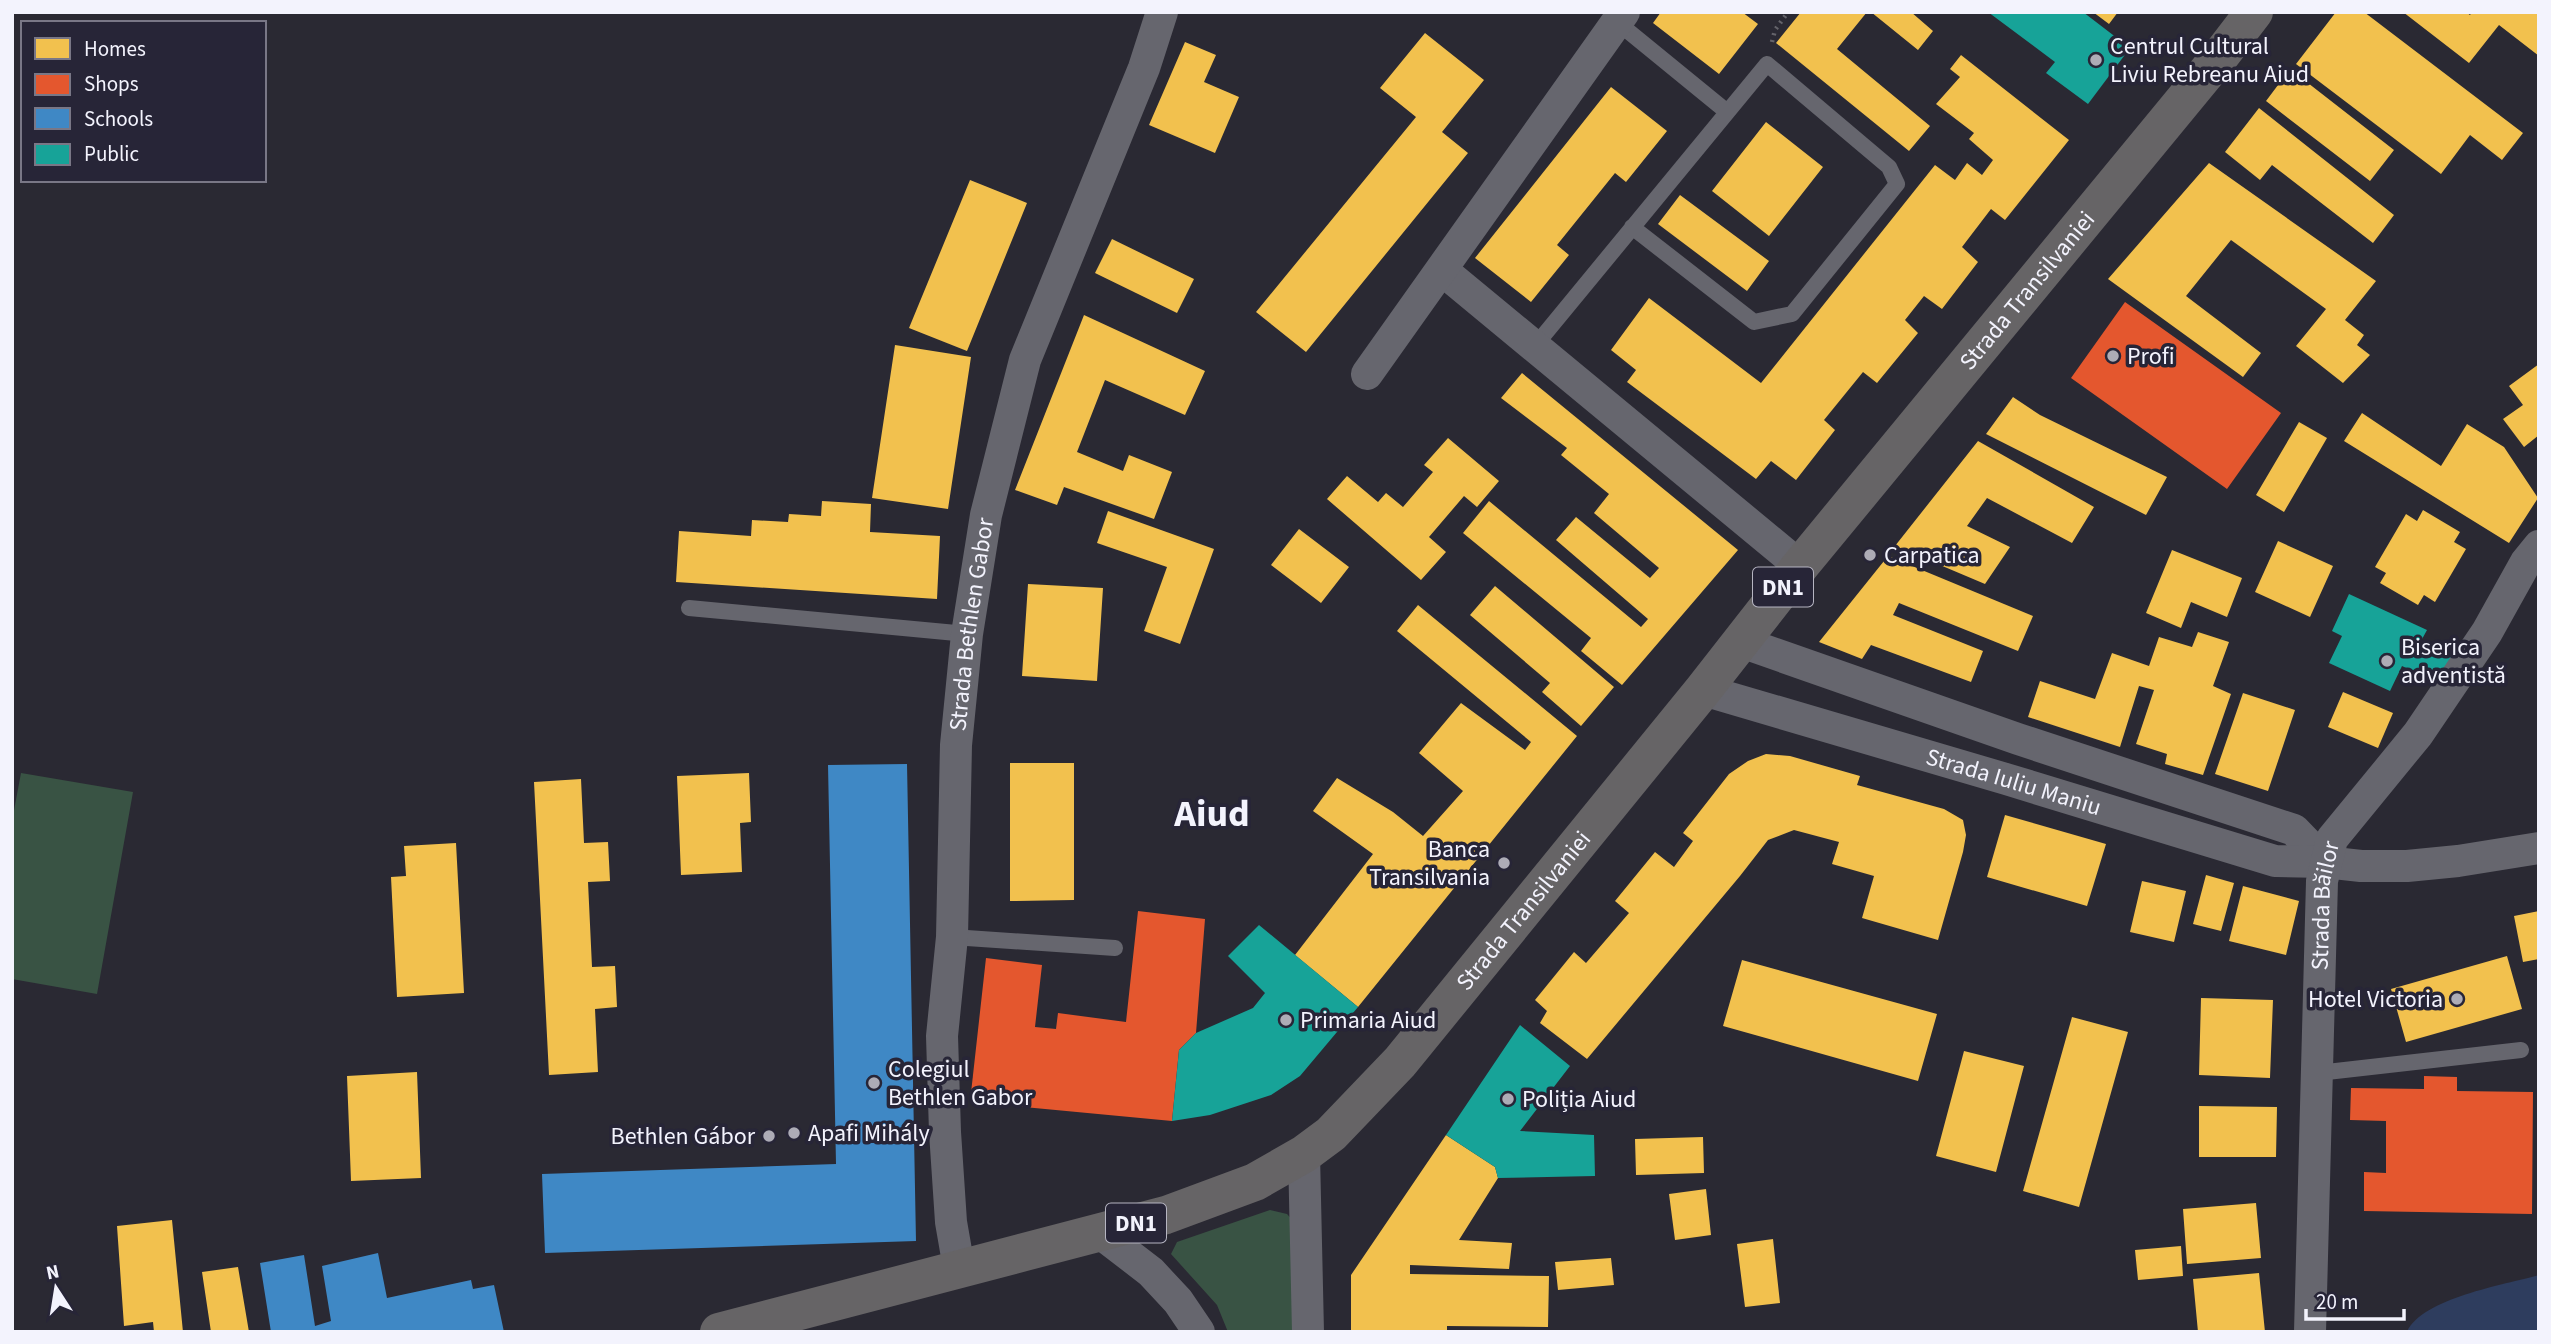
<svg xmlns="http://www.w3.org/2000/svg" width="2551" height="1344" font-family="'Source Sans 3',sans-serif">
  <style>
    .green { fill: #395344 }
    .water { fill: #2e3d5e }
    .homes { fill: #f2c14e }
    .shops { fill: #e4572e }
    .schools { fill: #3f88c5 }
    .public { fill: #17a398 }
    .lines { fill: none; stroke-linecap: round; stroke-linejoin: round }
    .path { stroke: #64636a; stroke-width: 4.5; stroke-dasharray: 2 5; stroke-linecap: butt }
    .lane { stroke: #66666e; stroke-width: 16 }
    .street { stroke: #66666e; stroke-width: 32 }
    .primary { stroke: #666466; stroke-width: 38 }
    .poi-dot { fill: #adacb6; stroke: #272537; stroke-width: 2.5 }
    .labels { text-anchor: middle; stroke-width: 7; stroke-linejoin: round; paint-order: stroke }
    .shield { fill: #272537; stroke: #b6b5c2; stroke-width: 2 }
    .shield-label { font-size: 23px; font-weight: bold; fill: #f3f3fd }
    .poi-label { font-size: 24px; fill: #f3f3fd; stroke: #272537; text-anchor: start }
    .street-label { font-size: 24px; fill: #f3f3fd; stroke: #272537 }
    .town-label { font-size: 38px; font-weight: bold; fill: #f3f3fd; stroke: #272537 }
  </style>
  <rect width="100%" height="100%" fill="#2a2933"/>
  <path class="green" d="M21,773L133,792L97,994L12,979V821Z
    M1270,1210L1287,1214L1294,1222L1296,1332H1228L1217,1305L1171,1254L1177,1242Z"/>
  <path class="water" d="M2539,1275V1332H2407C2422,1298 2504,1285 2539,1275Z"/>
  <path class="homes" d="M1661,12H1742L1758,24L1719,74L1653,23Z
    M1801,12H1867L1837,49L1930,126L1909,151L1776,43Z
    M1871,12H1911L1933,31L1918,50Z
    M2093,12H2118L2109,24Z
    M2336,12H2364L2523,133L2502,160L2470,135L2441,174L2296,64Z
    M2403,12H2466L2470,15L2472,12H2539V56L2499,25L2469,63Z
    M1425,33L1484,80L1442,132L1468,153L1306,352L1256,312L1416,117L1380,88Z
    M1185,42L1216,55L1204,82L1239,97L1215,153L1149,125Z
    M1961,55L2069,140L2005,220L1991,209L1962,247L1978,262L1942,309L1924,296L1905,320L1918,333L1877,383L1863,372L1824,420L1835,430L1796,480L1771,461L1756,479L1627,382L1636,370L1611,350L1649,298L1761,383L1935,165L1955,180L1967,163L1982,175L1993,160L1969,139L1974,133L1936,104L1960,77L1950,69Z
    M2290,69L2394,150L2370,181L2266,101Z
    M1611,87L1667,131L1626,182L1615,173L1557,245L1569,255L1531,302L1475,258Z
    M2259,108L2394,215L2373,243L2272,165L2260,180L2225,152Z
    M1766,122L1823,167L1769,236L1712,191Z
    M2209,163L2376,281L2345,320L2364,335L2357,345L2370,355L2343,383L2296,346L2326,309L2231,240L2186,296L2261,353L2243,377L2108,279Z
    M970,180L1027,203L967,351L909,328Z
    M1680,195L1769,261L1747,291L1658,224Z
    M1112,239L1194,279L1177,313L1095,273Z
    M1084,315L1205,371L1185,415L1105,380L1077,452L1123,471L1129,455L1172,472L1154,519L1064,487L1057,505L1015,490Z
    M895,345L971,357L948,509L872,498Z
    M2539,364V435L2524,447L2503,419L2523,405L2509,386Z
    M1522,373L1738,550L1622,685L1581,651L1591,638L1463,533L1489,501L1641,627L1648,619L1556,540L1576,517L1650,578L1659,568L1594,513L1609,494L1561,455L1567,448L1501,398Z
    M2013,397L2040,415L2167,477L2146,515L1986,434Z
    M2362,413L2441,466L2467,424L2504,447L2538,498L2509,543L2344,441Z
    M2299,422L2327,438L2284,512L2256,495Z
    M1448,438L1499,481L1477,507L1464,496L1429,537L1446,552L1421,580L1327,499L1347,476L1378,502L1386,493L1403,507L1433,472L1424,465Z
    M1978,441L2094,507L2072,543L1987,498L1967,526L2010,547L1985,584L1895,546Z
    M822,501L871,504L870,532L940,536L937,599L676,582L679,531L751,536L752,520L788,522L789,514L821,516Z
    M2423,510L2460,532L2454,542L2466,549L2435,602L2424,595L2418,605L2380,583L2386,573L2375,567L2406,514L2417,521Z
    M1108,511L1214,549L1180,644L1144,631L1167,567L1097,543Z
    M1299,529L1349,567L1321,603L1271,565Z
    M2278,541L2333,566L2310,617L2255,592Z
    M2172,550L2242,578L2227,617L2191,602L2181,628L2146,613Z
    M1888,556L2033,616L2018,651L1899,603L1893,615L1983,651L1971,682L1871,645L1862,659L1819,642Z
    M1028,584L1103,588L1097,681L1022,676Z
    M1495,586L1614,687L1581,726L1542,692L1550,683L1470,615Z
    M1418,605L1577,736L1358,1007L1295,955L1373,854L1313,811L1337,778L1393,812L1423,836L1463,791L1419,753L1461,703L1525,750L1531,742L1397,631Z
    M2198,632L2229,642L2213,686L2231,694L2203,775L2165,764L2167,754L2136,744L2154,690L2139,686L2120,747L2028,717L2040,681L2095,699L2112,653L2149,666L2159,637L2192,647Z
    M2343,692L2393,713L2378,748L2328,727Z
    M2243,693L2295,710L2268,791L2215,774Z
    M1766,754L1790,756L1860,776L1857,785L1944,809L1963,820L1966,835L1963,852L1938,940L1862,918L1874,876L1832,864L1839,842L1794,830L1768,840L1740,876L1587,1059L1540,1023L1547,1011L1535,1000L1574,952L1586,963L1629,913L1615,901L1655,852L1674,867L1693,841L1683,833L1729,774L1748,761Z
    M1010,763H1074V900L1010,901Z
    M749,773L751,822L740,823L742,872L681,875L677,776Z
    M581,779L584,843L608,842L610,881L588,882L592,967L615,966L617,1007L595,1009L598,1072L549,1075L534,782Z
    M2005,815L2106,844L2087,906L1987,877Z
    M456,843L464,993L397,997L391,877L406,876L404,846Z
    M2206,875L2234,883L2221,931L2193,924Z
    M2142,881L2186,891L2174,942L2130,932Z
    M2243,886L2299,901L2286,955L2229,941Z
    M2539,911V959L2523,962L2514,916Z
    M2507,956L2522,1009L2406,1042L2391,989Z
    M1742,960L1937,1014L1918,1081L1723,1026Z
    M2201,998L2273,1000L2270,1078L2199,1075Z
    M2072,1017L2128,1032L2079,1207L2023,1191Z
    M1964,1051L2024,1066L1996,1172L1936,1156Z
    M417,1072L421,1178L351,1181L347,1076Z
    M2199,1106L2277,1107L2276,1157H2199Z
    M1446,1135L1495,1167L1498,1178L1459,1240L1512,1243L1509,1269L1410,1265V1274L1549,1276L1548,1327L1447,1326V1332H1351V1275Z
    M1703,1137L1704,1173L1636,1175L1635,1139Z
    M1706,1189L1711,1235L1675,1240L1669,1194Z
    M2256,1203L2261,1258L2187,1264L2183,1209Z
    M172,1220L183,1332H154L153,1322L124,1326L117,1226Z
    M1773,1239L1780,1303L1745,1307L1737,1244Z
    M2181,1246L2183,1276L2138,1280L2135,1250Z
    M1611,1258L1614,1285L1558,1290L1555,1262Z
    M238,1267L249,1332H211L202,1272Z
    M2259,1273L2265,1332H2198L2193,1279Z"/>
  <path class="shops" d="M2125,302L2281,413L2227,489L2071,378Z
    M1138,911L1205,919L1196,1033L1179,1050L1172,1121L970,1102L986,958L1042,965L1035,1027L1056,1029L1058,1013L1126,1022Z
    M2424,1076L2457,1077V1091L2533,1092L2532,1214L2364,1211V1172L2386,1173V1121L2350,1120L2351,1088L2424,1089Z"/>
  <path class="schools" d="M907,764L916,1241L545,1253L542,1174L836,1164L828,765Z
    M378,1253L387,1298L471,1280L473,1289L494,1285L504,1332H271L260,1263L304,1255L315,1326L331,1321L322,1266Z"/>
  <path class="public" d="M1988,12H2083L2130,48L2088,104L2046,73L2055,62Z
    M2349,594L2427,630L2421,641L2454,656L2440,684L2402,666L2390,691L2329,663L2342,636L2332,631Z
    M1259,925L1358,1007L1300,1076L1271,1095L1210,1115L1172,1121L1179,1050L1196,1033L1253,1008L1265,993L1228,956Z
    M1520,1025L1570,1066L1520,1131L1594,1135L1595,1176L1498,1178L1495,1167L1446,1135Z"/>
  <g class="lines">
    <path class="path" d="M1772,42L1775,30L1788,12"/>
    <path class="lane" d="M1617,22L1726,111
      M1534,347L1767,64L1889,167L1897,184L1792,314L1754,322L1632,227
      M689,608L967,634
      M952,937L1115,948
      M2318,1073L2521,1050"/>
    <g class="street">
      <path d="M1442,270L1800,566"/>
      <path d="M1367,374L1624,12"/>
      <path d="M1741,642L2018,739L2294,830L2325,862"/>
      <path id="s1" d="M1703,690L2006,779L2275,861L2325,862L2361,866H2407L2458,861L2539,848"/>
      <path d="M1304,1154L1308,1332"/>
      <path d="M1099,1232L1151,1272L1178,1301L1199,1332"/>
      <path id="s2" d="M959,1268L951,1222L945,1132L942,1036L952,937L956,745L967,634L986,515L1025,360L1144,68L1162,12"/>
      <path id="s3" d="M2310,1332L2322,881L2332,839L2418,734L2487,632L2526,562L2539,546"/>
    </g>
    <path class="primary" id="s4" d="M719,1332L1166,1215L1255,1182L1304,1154L1331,1134L1400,1062L1703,690L1800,566L2221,55L2254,12"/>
  </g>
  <g class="poi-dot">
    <circle cx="2096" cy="60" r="7"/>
    <circle cx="2113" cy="356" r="7"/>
    <circle cx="1870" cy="555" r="7"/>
    <circle cx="2387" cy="661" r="7"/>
    <circle cx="1504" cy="863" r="7"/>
    <circle cx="2457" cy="999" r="7"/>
    <circle cx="1286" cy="1020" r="7"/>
    <circle cx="874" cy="1083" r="7"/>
    <circle cx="1508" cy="1099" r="7"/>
    <circle cx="794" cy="1133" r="7"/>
    <circle cx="769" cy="1136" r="7"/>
  </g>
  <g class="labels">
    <g class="shield">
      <rect x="1753" y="567.5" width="60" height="39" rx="5"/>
      <rect x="1106" y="1203.5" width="60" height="39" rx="5"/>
    </g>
    <g class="shield-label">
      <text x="1783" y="595">DN1</text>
      <text x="1136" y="1231">DN1</text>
    </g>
    <g class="poi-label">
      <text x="2110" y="54">Centrul Cultural<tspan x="2110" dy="28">Liviu Rebreanu Aiud</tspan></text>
      <text x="2127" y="364">Profi</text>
      <text x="1884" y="563">Carpatica</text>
      <text x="2401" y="655">Biserica<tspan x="2401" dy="28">adventistă</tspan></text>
      <text x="1490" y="857" text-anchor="end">Banca<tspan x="1490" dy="28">Transilvania</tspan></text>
      <text x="2443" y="1007" text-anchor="end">Hotel Victoria</text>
      <text x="1300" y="1028">Primaria Aiud</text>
      <text x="888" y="1077">Colegiul<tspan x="888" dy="28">Bethlen Gabor</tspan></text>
      <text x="1522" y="1107">Poliția Aiud</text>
      <text x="808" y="1141">Apafi Mihály</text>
      <text x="755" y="1144" text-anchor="end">Bethlen Gábor</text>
    </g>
    <g class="street-label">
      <text dy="8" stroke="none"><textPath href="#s4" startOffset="1741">Strada Transilvaniei</textPath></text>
      <text dy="8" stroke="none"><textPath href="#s2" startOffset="646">Strada Bethlen Gabor</textPath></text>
      <text dy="8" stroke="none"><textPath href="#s1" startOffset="324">Strada Iuliu Maniu</textPath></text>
      <text dy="8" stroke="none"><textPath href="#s3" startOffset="427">Strada Băilor</textPath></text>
      <text dy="8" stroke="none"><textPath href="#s4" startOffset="942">Strada Transilvaniei</textPath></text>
    </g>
    <g class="town-label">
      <text x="1212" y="826">Aiud</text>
    </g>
  </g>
  <rect width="2551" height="1344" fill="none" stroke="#f3f3fd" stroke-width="28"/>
  <rect x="21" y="21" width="245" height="161" fill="#272537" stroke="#797786" stroke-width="2"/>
  <rect x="35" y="38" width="35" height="21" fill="#f2c14e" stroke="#797786" stroke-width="2"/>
  <text x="84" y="56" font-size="21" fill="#f3f3fd">Homes</text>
  <rect x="35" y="74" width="35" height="21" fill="#e4572e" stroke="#797786" stroke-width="2"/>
  <text x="84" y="91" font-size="21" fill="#f3f3fd">Shops</text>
  <rect x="35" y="108" width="35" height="21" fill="#3f88c5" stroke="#797786" stroke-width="2"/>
  <text x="84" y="126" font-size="21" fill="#f3f3fd">Schools</text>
  <rect x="35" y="144" width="35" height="21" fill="#17a398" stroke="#797786" stroke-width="2"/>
  <text x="84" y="161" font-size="21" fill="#f3f3fd">Public</text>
  <g transform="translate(56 1288) rotate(348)" stroke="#272537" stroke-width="5" paint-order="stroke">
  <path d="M0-5L12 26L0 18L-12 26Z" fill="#f3f3fd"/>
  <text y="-10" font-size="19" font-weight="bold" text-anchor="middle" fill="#f3f3fd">N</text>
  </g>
  <path d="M2306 1309v10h98v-10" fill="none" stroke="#f3f3fd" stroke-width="3.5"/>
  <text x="2316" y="1309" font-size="21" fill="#f3f3fd" stroke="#272537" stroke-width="5" paint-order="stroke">20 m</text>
</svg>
